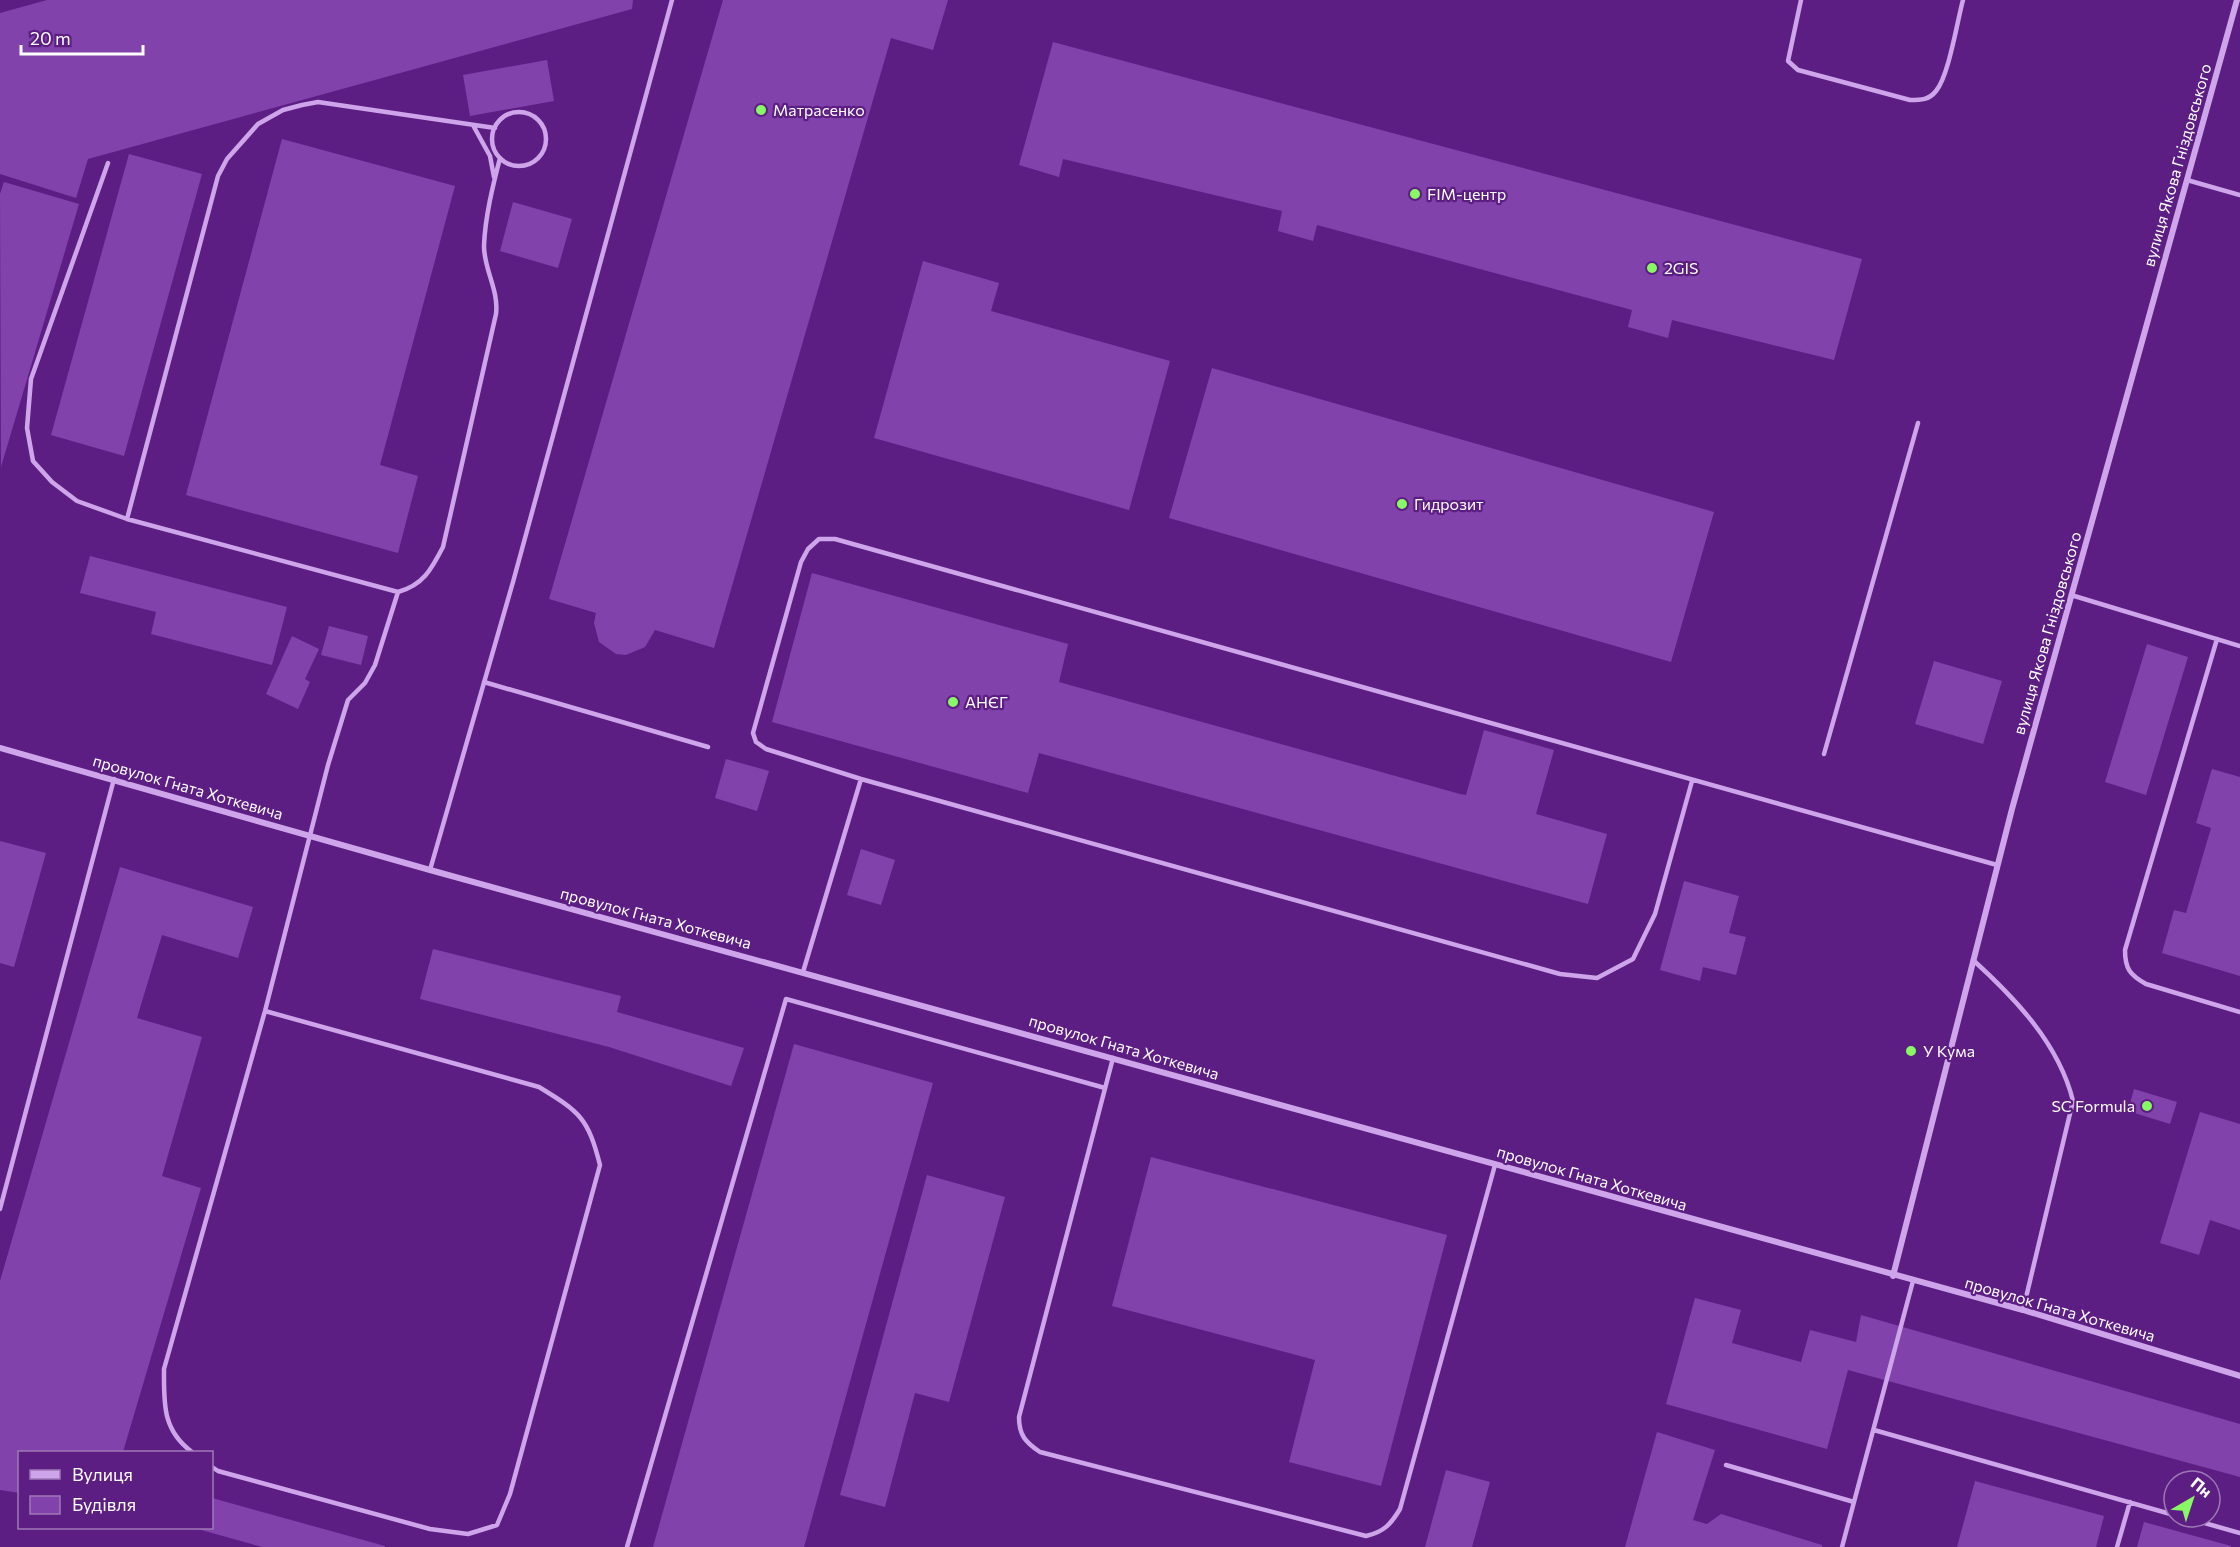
<svg xmlns="http://www.w3.org/2000/svg" width="2240" height="1547" font-family="Commissioner,sans-serif">
  <style>
    .building { fill: #8242ab }
    .lines { fill: none; stroke-linecap: round; stroke-linejoin: round }
    .lane { stroke: #cea5ea; stroke-width: 4.5 }
    .street { stroke: #cea5ea; stroke-width: 6 }
    .poi-dot { fill: #88f964; stroke: #5d1e84; stroke-width: 2 }
    .labels { text-anchor: middle; stroke-width: 4.5; stroke-linejoin: round; paint-order: stroke }
    .poi-label { font-size: 16px; fill: #fff; stroke: #5d1e84; text-anchor: start }
    .street-label { font-size: 16px; fill: #fff; stroke: #5d1e84 }
  </style>
  <rect width="100%" height="100%" fill="#5d1e84"/>
  <path class="building" d="M47,0H633L632,9L88,159L76,198L0,174V13Z
    M723,0H948L933,50L891,38L714,648L655,630L645,647L626,655L616,654L599,642L594,623L596,613L549,599Z
    M1053,42L1862,259L1834,360L1672,320L1668,338L1628,327L1632,310L1317,225L1313,241L1278,231L1282,211L1063,159L1059,177L1019,165Z
    M547,60L554,101L470,116L463,75Z
    M282,139L455,186L380,465L418,476L398,553L186,495Z
    M129,154L202,174L124,456L51,435Z
    M4,182L79,204L1,467L0,194Z
    M513,202L572,219L558,268L500,251Z
    M923,261L999,283L991,311L1170,361L1129,510L874,438Z
    M1212,368L1714,512L1671,662L1169,518Z
    M90,556L287,607L272,665L151,634L156,612L80,593Z
    M812,573L1068,644L1059,682L1460,794L1466,795L1484,730L1554,750L1536,814L1607,834L1588,904L1039,753L1028,793L772,722Z
    M329,626L368,636L361,665L321,655Z
    M292,636L319,649L305,679L310,682L298,709L266,694Z
    M2147,644L2188,657L2146,795L2105,782Z
    M1934,661L2002,681L1983,744L1915,724Z
    M726,759L769,771L757,811L715,798Z
    M2212,769L2240,777V976L2162,953L2174,910L2186,913L2211,828L2196,823Z
    M0,841L46,853L14,967L0,963Z
    M861,849L895,860L881,905L847,895Z
    M120,867L253,907L238,958L162,935L137,1018L202,1037L162,1176L201,1188L123,1452H20V1493L0,1490V1281Z
    M1684,881L1739,896L1729,933L1746,937L1736,975L1703,967L1700,981L1660,970Z
    M433,949L621,996L617,1012L744,1048L731,1086L609,1047L420,999Z
    M794,1044L933,1083L804,1547H653Z
    M2134,1089L2177,1102L2170,1124L2128,1111Z
    M2200,1112L2240,1124V1230L2210,1220L2199,1255L2160,1243Z
    M1151,1157L1447,1235L1381,1486L1289,1462L1315,1360L1112,1306Z
    M927,1175L1005,1197L949,1402L915,1393L885,1507L840,1495Z
    M1695,1298L1741,1310L1732,1343L1801,1362L1810,1330L1856,1342L1861,1315L2240,1424V1477L1848,1370L1827,1449L1666,1404Z
    M1657,1432L1715,1450L1693,1520L1707,1524L1721,1514L1822,1545V1547H1625Z
    M1446,1470L1490,1482L1472,1547H1425Z
    M1975,1481L2104,1516L2096,1547H1957Z
    M212,1498L385,1546V1547H262L194,1528H212Z
    M2144,1522L2231,1546V1547H2137Z"/>
  <g class="lines">
    <path class="lane" d="M1801,0L1788,61L1798,70L1910,100C1921,100 1929,100 1936,91C1949,75 1957,22 1963,0
      M492 139a27 27 0 1 1 54 0a27 27 0 1 1-54 0Z
      M474,127L490,156L494,177
      M108,163L31,379L27,428L33,461L52,482L77,501L127,519L398,592C423,585 431,570 443,547L496,314C499,290 484,270 484,246C485,217 493,185 500,158
      M2187,180L2240,195
      M127,519L218,176L227,159L258,124L283,110L302,105L318,102L495,128
      M2071,595L2240,646
      M2217,639L2125,950C2125,969 2130,975 2146,984L2240,1012
      M484,682L708,747
      M1824,754L1918,423
      M1692,781L1655,914L1633,959L1597,978L1560,974L861,779L766,749L756,742L753,733L801,562L808,549L819,539H835L1997,865
      M430,870L513,582L672,0
      M1973,960C2015,998 2059,1044 2073,1101L2023,1310
      M803,972L861,779
      M1113,1058L1019,1417C1019,1435 1025,1442 1040,1452L1366,1536C1384,1532 1391,1524 1400,1509L1495,1165
      M0,1209L114,779
      M1874,1430L2174,1515
      M192,1452C162,1430 164,1403 164,1369L265,1011L328,765L348,700L365,683L375,665L398,592
      M1726,1465L1854,1502
      M212,1467L218,1471L430,1529L468,1534L497,1525L510,1494L600,1165C588,1118 580,1112 539,1087L265,1011
      M2183,1517L2240,1533
      M627,1547L786,999L1105,1088
      M1842,1547L1913,1281
      M2117,1547L2130,1502"/>
    <path class="street" d="M0,748L430,870L2023,1310L2240,1376
      M1893,1276L2012,809L2237,0"/>
  </g>
  <g class="poi-dot">
    <circle cx="761" cy="110" r="6"/>
    <circle cx="1415" cy="194" r="6"/>
    <circle cx="1652" cy="268" r="6"/>
    <circle cx="1402" cy="504" r="6"/>
    <circle cx="953" cy="702" r="6"/>
    <circle cx="1911" cy="1051" r="6"/>
    <circle cx="2147" cy="1106" r="6"/>
  </g>
  <g class="labels">
    <g class="poi-label">
      <text x="773" y="116">Матрасенко</text>
      <text x="1427" y="200">FIM-центр</text>
      <text x="1664" y="274">2GIS</text>
      <text x="1414" y="510">Гидрозит</text>
      <text x="965" y="708">АНЄГ</text>
      <text x="1923" y="1057">У Кума</text>
      <text x="2135" y="1112" text-anchor="end">SC Formula</text>
    </g>
    <g class="street-label">
      <text transform="translate(2177 165) rotate(-74)" y="6">вулиця Якова Гніздовського</text>
      <text transform="translate(2047 633) rotate(-74)" y="6">вулиця Якова Гніздовського</text>
      <text transform="translate(188 787) rotate(16)" y="6">провулок Гната Хоткевича</text>
      <text transform="translate(656 918) rotate(15)" y="6">провулок Гната Хоткевича</text>
      <text transform="translate(1124 1047) rotate(16)" y="6">провулок Гната Хоткевича</text>
      <text transform="translate(1592 1178) rotate(16)" y="6">провулок Гната Хоткевича</text>
      <text transform="translate(2060 1309) rotate(16)" y="6">провулок Гната Хоткевича</text>
    </g>
  </g>
  <rect x="18" y="1451" width="195" height="78" fill="#5d1e84" stroke="#9e78b5" stroke-width="1.5"/>
  <rect x="30" y="1470" width="30" height="9" fill="#cea5ea" stroke="#9e78b5" stroke-width="1.5"/>
  <text x="72" y="1481" font-size="18" fill="#ffffff">Вулиця</text>
  <rect x="30" y="1496" width="30" height="18" fill="#8242ab" stroke="#9e78b5" stroke-width="1.5"/>
  <text x="72" y="1511" font-size="18" fill="#ffffff">Будівля</text>
  <g transform="translate(2192 1499) rotate(39)"><circle r="28" fill="#5d1e84" stroke="#9e78b5" stroke-width="1.5"/>
  <path d="M0-4.5L10 22L0 15L-10 22Z" fill="#88f964"/>
  <text y="-9" font-size="16" font-weight="bold" text-anchor="middle" fill="#ffffff">Пн</text>
  </g>
  <path d="M21 45v9h122v-9" fill="none" stroke="#ffffff" stroke-width="3"/>
  <text x="30" y="45" font-size="18" fill="#ffffff" stroke="#5d1e84" stroke-width="4.5" paint-order="stroke">20 m</text>
</svg>
